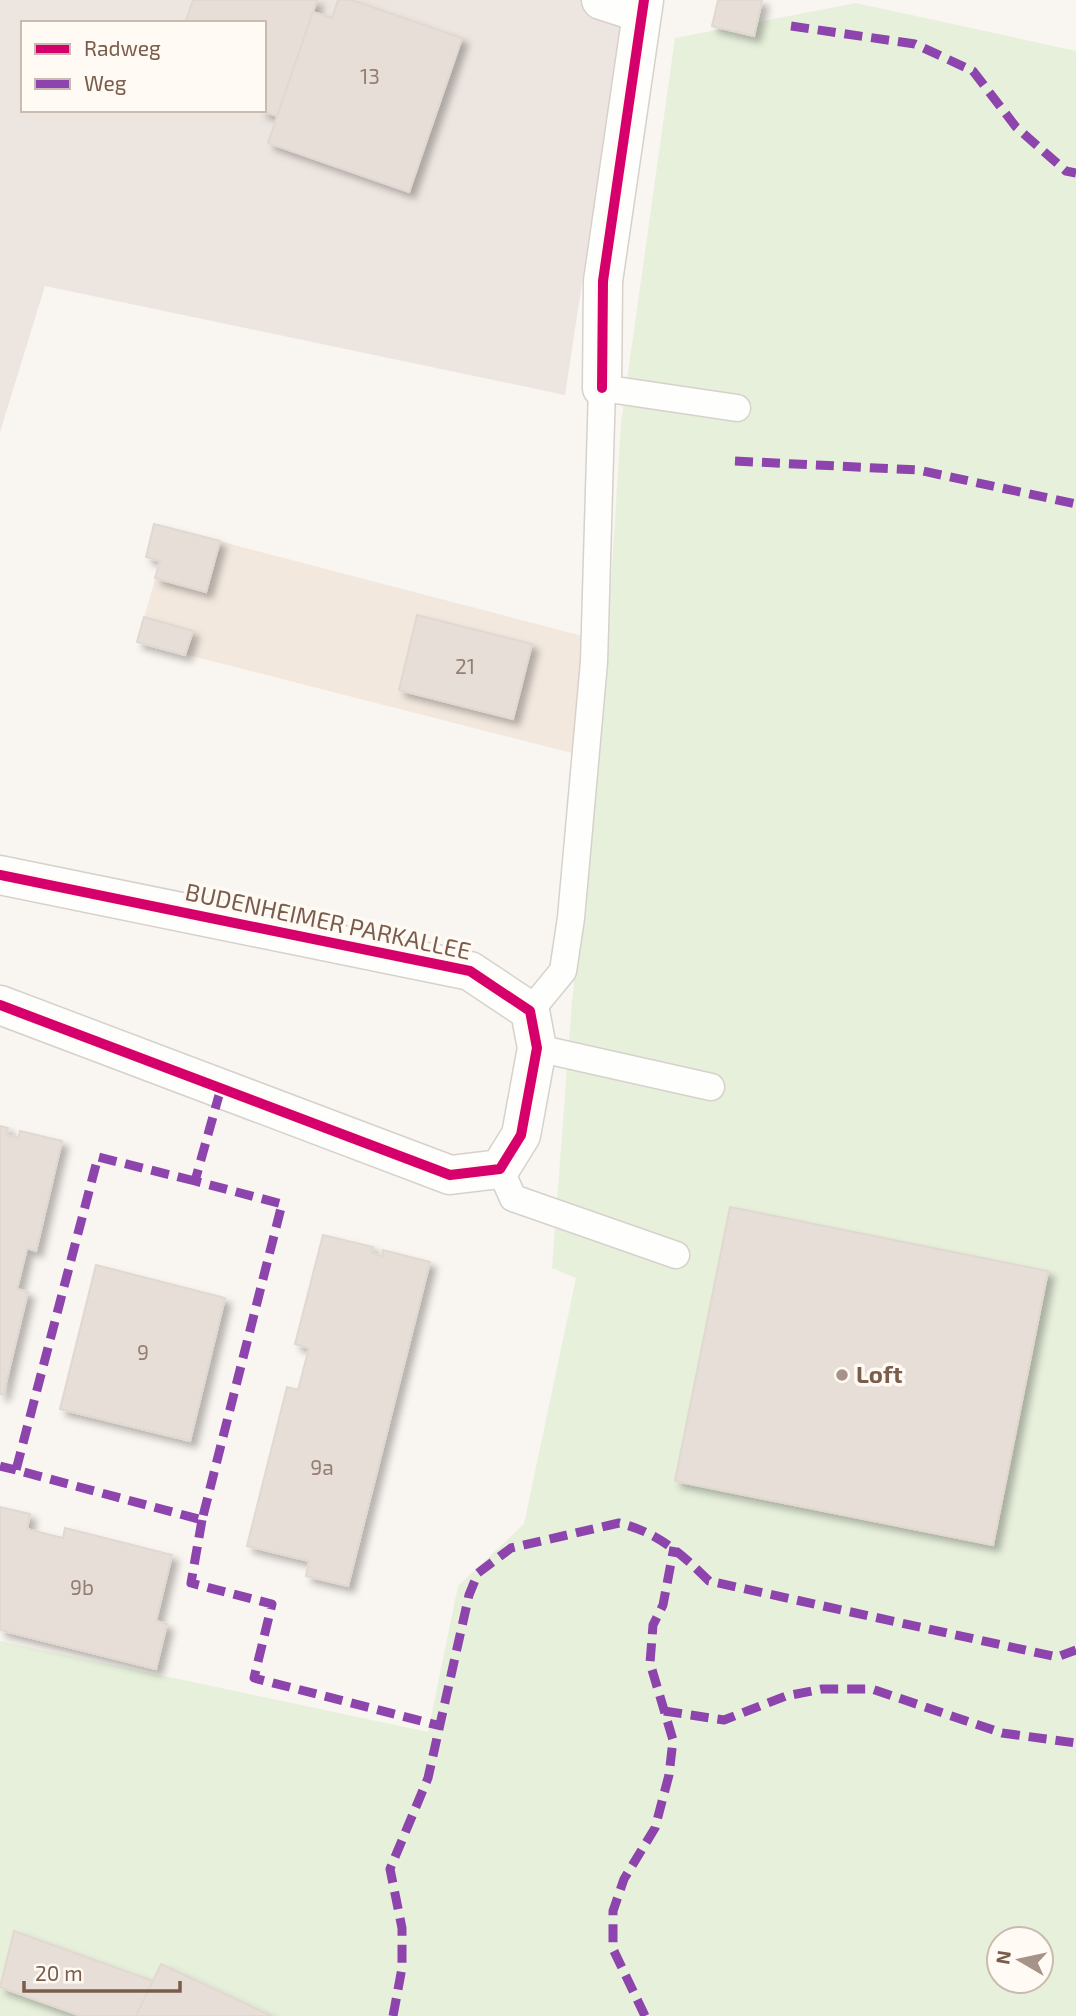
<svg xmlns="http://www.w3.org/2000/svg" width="1076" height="2016" font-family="'Exo 2',sans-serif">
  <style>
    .residential { fill: #f2e8de }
    .industrial { fill: #ede5e0; fill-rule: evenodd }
    .green { fill: #e7f0db; fill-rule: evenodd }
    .building { fill: #e6ded7; stroke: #e2d8d2; stroke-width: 2; filter: url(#shadow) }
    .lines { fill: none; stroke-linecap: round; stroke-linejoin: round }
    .lane-casing { stroke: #d7d1cb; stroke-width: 29 }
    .street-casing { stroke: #d7d1cb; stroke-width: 41 }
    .lane { stroke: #fefefd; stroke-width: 26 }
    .street { stroke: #fefefd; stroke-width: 38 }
    .quiet { stroke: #8e44ad; stroke-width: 9; stroke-dasharray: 18 9; stroke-linecap: butt }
    .cycleway-casing { stroke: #fffaf3; stroke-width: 15 }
    .cycleway { stroke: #d6006c; stroke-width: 10 }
    .poi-dot { fill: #a69286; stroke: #fffaf3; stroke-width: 2.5 }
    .labels { text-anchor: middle; stroke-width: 7; stroke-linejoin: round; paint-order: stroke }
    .number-label { font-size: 21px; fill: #977e72 }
    .street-label { font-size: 24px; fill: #7a5c4d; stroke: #fffaf3 }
    .poi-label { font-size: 24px; font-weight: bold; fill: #7a5c4d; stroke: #fffaf3; text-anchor: start }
  </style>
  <defs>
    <filter id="shadow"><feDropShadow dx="6" dy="6" stdDeviation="3.5" flood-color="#0004"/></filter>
  </defs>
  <rect width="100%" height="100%" fill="#f9f5f0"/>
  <path class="residential" d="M154,524L586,637L576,754L137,642L160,562L146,557Z"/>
  <path class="industrial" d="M0,0H625L565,395L45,286L0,432ZM23,23H264V110H23Z"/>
  <path class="green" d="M856,3L1076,51V2016H0V1641L428,1732L458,1586L524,1524L576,1278L552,1268L572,1002L603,713L621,423L675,38ZM999,1939H1041V1981H999Z"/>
  <path class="building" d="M193,0H317L277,116L259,110H264V23H185Z
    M338,0H352L462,38L409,192L268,143L313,12L332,18Z
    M718,0H762L754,36L712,26Z
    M154,524L220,541L206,592L155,578L160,561L146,557Z
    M417,615L532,644L513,719L399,690Z
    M144,617L193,631L185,655L137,642Z
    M0,1126L8,1128L6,1135L18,1138L20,1131L62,1141L36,1251L27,1248L17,1289L28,1292L3,1395L0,1394Z
    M730,1207L1048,1271L993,1545L675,1481Z
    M323,1235L373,1247L372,1253L383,1256V1250L430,1262L348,1586L306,1576L309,1561L247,1546L287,1387L298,1390L309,1348L295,1344Z
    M96,1265L225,1298L190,1441L60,1409Z
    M0,1507L30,1514L27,1529L63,1538L65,1528L172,1555L156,1621L167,1624L156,1669L0,1630Z
    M14,1931L153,1981L136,2016H81L0,1987Z
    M161,1964L272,2016H136Z"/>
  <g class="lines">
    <g class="lane-casing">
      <path id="lane" d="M530,1011L563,971L571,918L594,662L602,388L737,408
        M537,1048L711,1087
        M500,1169L513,1198L676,1255"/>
    </g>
    <g class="street-casing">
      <path id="street" d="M601,0L641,13
        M602,388L603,281L644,0
        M0,875L470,971L530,1011L537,1048L521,1135L500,1169L450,1175L0,1005"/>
    </g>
    <use href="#lane" class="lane"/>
    <use href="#street" class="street"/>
    <path class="quiet" d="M791,26L915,44L973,71L1016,127L1066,171L1076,173
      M735,461L918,470L1076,504
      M195,1181L98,1157L16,1470L202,1520L282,1204L195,1181L221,1088
      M0,1466L16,1470
      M202,1520L191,1583L272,1604L254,1678L441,1726
      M664,1711L724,1720L786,1696L822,1689H872L1002,1733L1076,1743
      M393,2016L402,1968V1928L390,1869L428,1778L469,1595L478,1573L511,1548L619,1523C657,1532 682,1554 709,1581L1057,1657L1076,1650
      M645,2016L613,1949V1911L624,1879L655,1828L669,1775L673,1740L650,1663L653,1625L663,1605L674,1547"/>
    <g class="cycleway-casing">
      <path id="cycleway" d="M602,388L603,281L644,0
        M0,875L470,971L530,1011L537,1048L521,1135L500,1169L450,1175L0,1005"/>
    </g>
    <use href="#cycleway" class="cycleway"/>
  </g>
  <circle class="poi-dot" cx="842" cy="1375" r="7"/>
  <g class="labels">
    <g class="number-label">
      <text x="370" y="84">13</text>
      <text x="465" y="674">21</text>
      <text x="143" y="1360">9</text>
      <text x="322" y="1475">9a</text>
      <text x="82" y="1595">9b</text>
    </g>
    <g class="street-label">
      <text transform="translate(328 922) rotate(12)" y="8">BUDENHEIMER PARKALLEE</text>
    </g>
    <g class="poi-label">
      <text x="856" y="1383">Loft</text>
    </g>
  </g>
  <rect x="21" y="21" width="245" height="91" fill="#fffaf3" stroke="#cabbb1" stroke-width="2"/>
  <rect x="35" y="44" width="35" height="10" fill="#d6006c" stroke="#cabbb1" stroke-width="2"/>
  <text x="84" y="56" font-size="21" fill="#7a5c4d">Radweg</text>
  <rect x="35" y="79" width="35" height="10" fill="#8e44ad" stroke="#cabbb1" stroke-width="2"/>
  <text x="84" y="91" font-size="21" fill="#7a5c4d">Weg</text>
  <g transform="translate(1020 1960) rotate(279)"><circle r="33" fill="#fffaf3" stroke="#cabbb1" stroke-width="2"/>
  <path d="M0-5L12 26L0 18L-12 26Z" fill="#a69286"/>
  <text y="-10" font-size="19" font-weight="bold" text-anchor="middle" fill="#7a5c4d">N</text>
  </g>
  <path d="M24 1981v10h156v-10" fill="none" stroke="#7a5c4d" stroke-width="3.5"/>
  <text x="35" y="1981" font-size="21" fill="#7a5c4d" stroke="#fffaf3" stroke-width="5" paint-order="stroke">20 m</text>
</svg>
